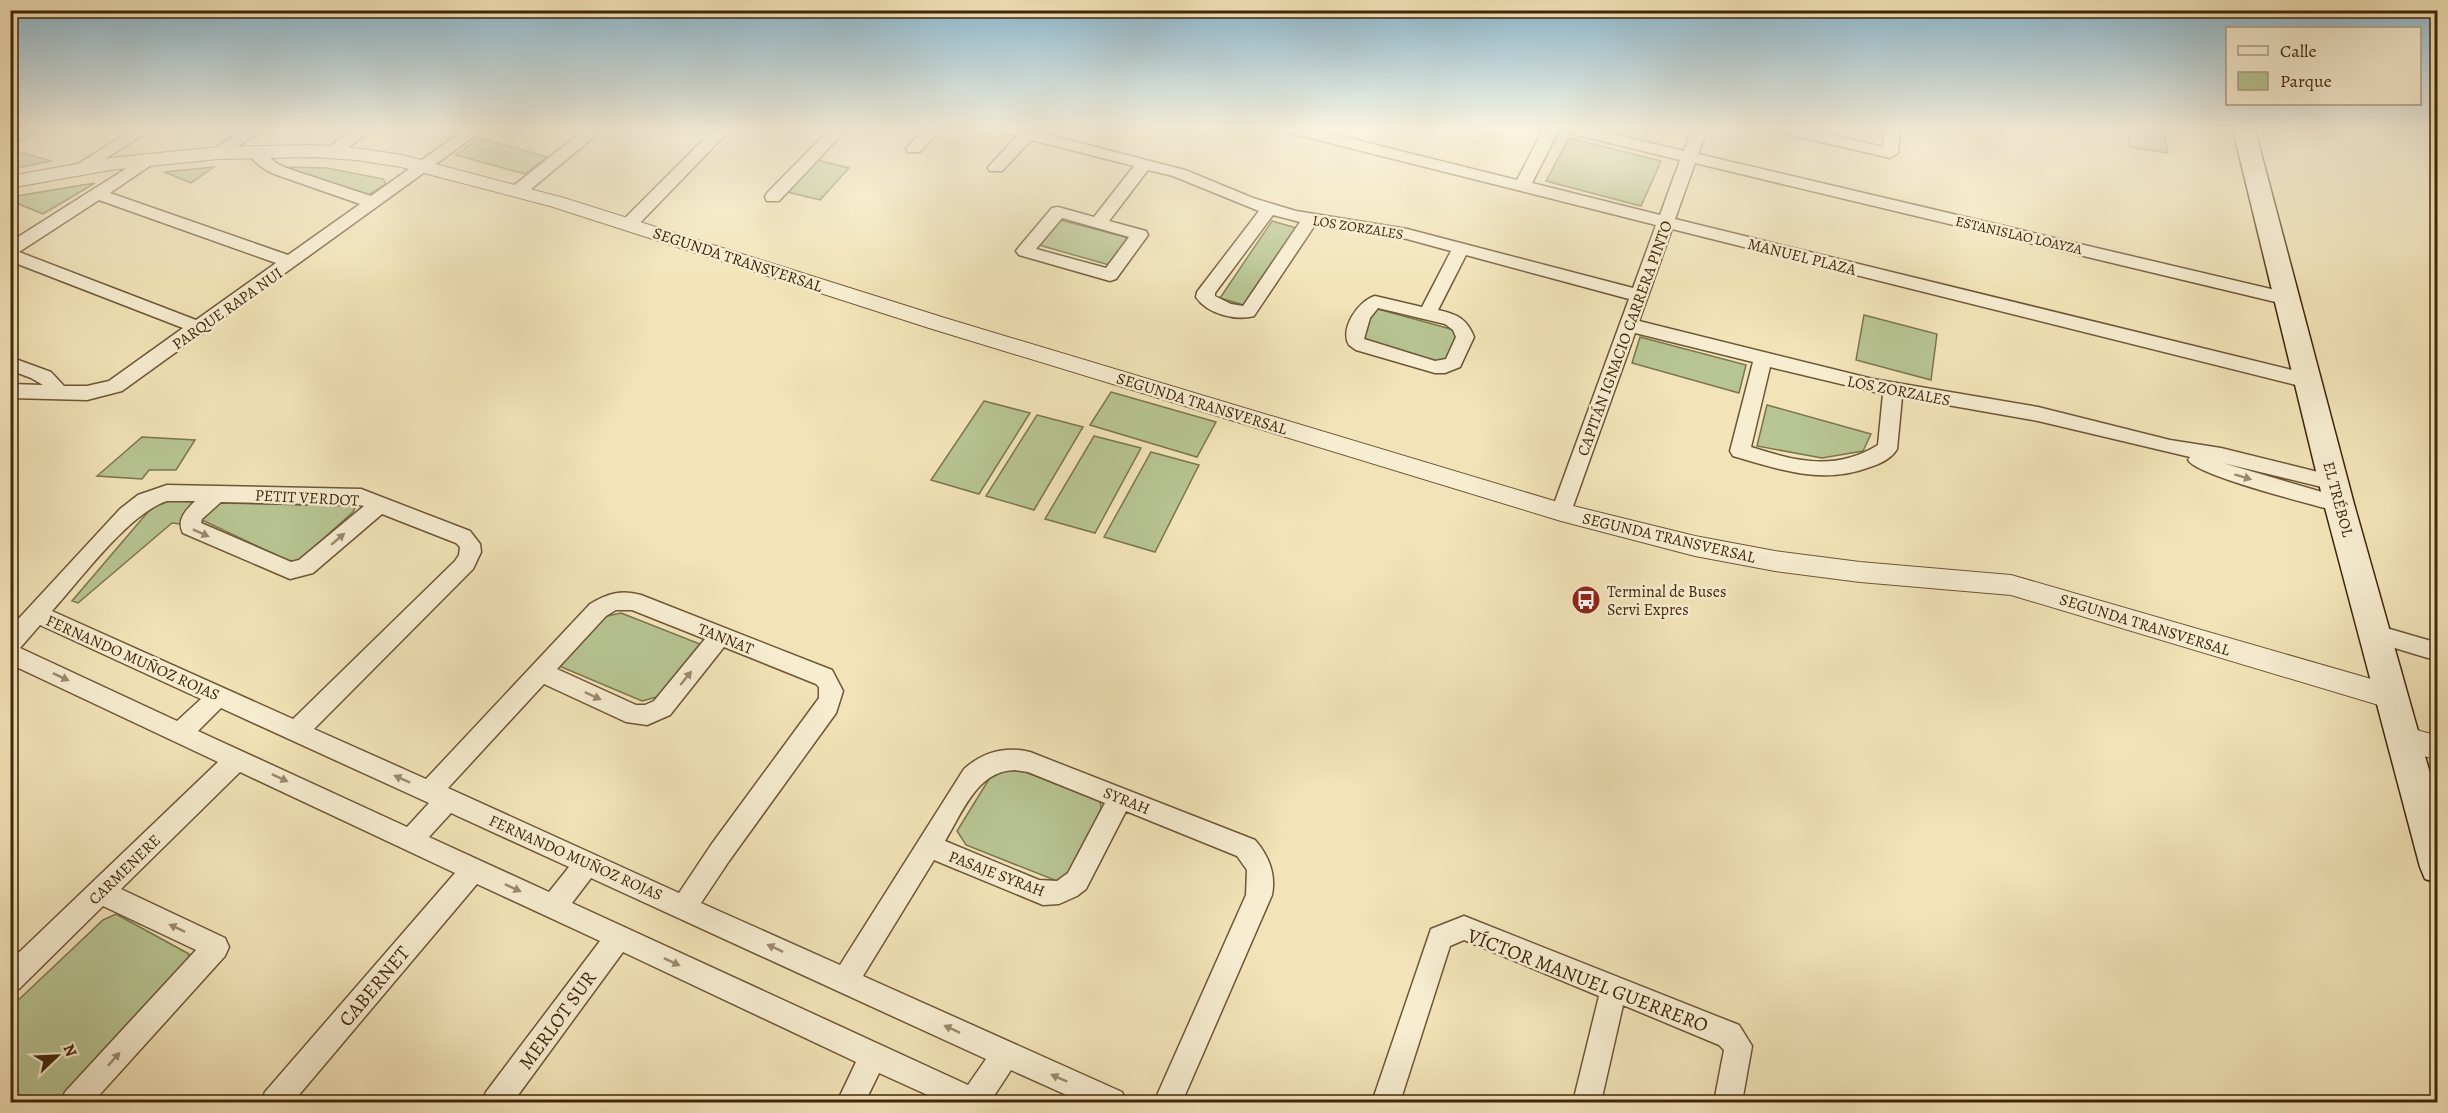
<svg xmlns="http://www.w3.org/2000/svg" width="2448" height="1113" font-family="Alegreya,serif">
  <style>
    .green { fill: #b7c592; stroke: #7c754e; stroke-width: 1.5 }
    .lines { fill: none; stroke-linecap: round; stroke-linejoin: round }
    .minor-casing { stroke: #6e5536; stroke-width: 3 }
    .tertiary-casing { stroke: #6e5536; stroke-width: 2 }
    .secondary-casing { stroke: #42250a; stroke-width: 3 }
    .minor { fill: #f7edd1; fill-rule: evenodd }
    .tertiary { fill: #f7edd1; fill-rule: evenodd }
    .secondary { fill: #f7edd1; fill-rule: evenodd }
    .oneway { fill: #9c896e }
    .labels { text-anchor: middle; stroke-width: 5; stroke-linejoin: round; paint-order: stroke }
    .far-street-label { font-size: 14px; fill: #42250a; stroke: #f7edd1 }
    .street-label { font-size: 16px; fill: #42250a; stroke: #f7edd1 }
    .poi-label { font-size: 16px; fill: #42250a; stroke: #f7edd1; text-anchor: start }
    .near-street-label { font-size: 20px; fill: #42250a; stroke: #f7edd1 }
  </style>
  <rect width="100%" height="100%" fill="#f2e4b8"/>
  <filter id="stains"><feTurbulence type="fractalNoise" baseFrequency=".00333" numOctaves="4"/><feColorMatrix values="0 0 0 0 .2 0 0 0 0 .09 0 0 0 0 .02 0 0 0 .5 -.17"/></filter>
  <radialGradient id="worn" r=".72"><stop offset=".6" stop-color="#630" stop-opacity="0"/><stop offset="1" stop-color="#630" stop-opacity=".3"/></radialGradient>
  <path class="green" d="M2127,130H2164L2168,153L2130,147Z
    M479,138L547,157L525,174L456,155Z
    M1569,138L1661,161L1641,206L1546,181Z
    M12,150L52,161L11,169Z
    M813,159L849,168L820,200L783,191Z
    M214,167L191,183L164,172Z
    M286,167L327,168L383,179L386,184L367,196Z
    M95,183L43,214L11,201V197Z
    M1060,220L1129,238L1109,265L1039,245Z
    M1272,221L1300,229L1250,307L1220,298Z
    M1374,308L1458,331L1443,364L1357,340Z
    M1864,315L1937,334L1931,380L1856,360Z
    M1640,337L1746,365L1739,393L1632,363Z
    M1111,392L1216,422L1197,457L1090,425Z
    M984,401L1030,413L979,494L931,480Z
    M1767,405L1871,434L1863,451L1822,458L1757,446Z
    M1037,415L1083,427L1034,510L986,496Z
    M1094,436L1141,448L1095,533L1045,519Z
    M142,437L195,440L176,470H149L142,479L97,476Z
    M1151,452L1199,465L1155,552L1104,537Z
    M163,500L195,502L180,524L172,523L78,603L72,601L147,513Z
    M218,503L356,506L353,512L295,564L202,520Z
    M621,613L700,644L657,697L642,701L559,666L603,617Z
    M1012,767L1100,801L1102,812L1071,877L1057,881L966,845L957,831L994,771Z
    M116,914L189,954L187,967L62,1102H11V1007L103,920Z"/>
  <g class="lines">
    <g class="minor-casing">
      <path id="minor" d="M17,130H36L10,146V134Z
        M132,130H151L84,172L78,174L70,169Z
        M243,130H262L224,156H212L210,153L212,150Z
        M353,130H372L338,155H326L324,152L326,149Z
        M464,130H483L209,328L206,332L201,334L122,391L87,400L10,398V384L43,385L31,378L10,370V357L51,372L64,386H87L109,381L183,328L10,261V242L146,156H158L160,159L110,193L288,255L360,204L274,174C263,169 254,162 246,152L248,149H260L276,163L286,168L371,196ZM99,200L276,263L196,320L19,252Z
        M584,130H602L524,195H512L510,191L512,187Z
        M713,130H730L635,228H623L621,224L623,220Z
        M829,130H846L779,201H767L765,197L767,193Z
        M922,130H939L920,152H908L906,149Z
        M1002,130H1029L1185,170L1253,198L1296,211L1407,229L1633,288L1656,225L1290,133L1288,130H1316L1517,180L1543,130H1559L1532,183L1660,215L1680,160L1569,133L1567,130H1596L1684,151L1691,130H1707L1698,154L2288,293L2294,295L2297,299L2294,303L2288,305L1695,163L1675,219L2308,374L2315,376L2317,381L2315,386L2308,388L1672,229L1639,321L1873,379L2038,407L2170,440L2221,448L2334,476L2341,478L2344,483L2341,488L2334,490L2223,463L2346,499L2349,504L2346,509L2339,512C2315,505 2197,476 2188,460L2190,457L2038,421L1902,397L1897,449C1892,458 1880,464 1870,467C1823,485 1780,470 1733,456L1730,451L1753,362L1635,333L1571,512L1568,517L1561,520L1554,517L1551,512L1629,299L1466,255L1438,310C1457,314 1467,319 1474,337L1460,367L1445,373H1435L1356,350L1349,345C1339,329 1359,300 1375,296L1422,307L1451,251L1407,239L1315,225L1254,316C1236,321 1207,314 1196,297L1197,292L1259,211L1173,176L1148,170L1109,221L1146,231L1148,235L1116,279L1110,281L1019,255L1016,251L1019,247L1052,208L1058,207L1094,217L1134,166L1031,140L1002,171H990L988,168L990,165L1017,136L1004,133ZM1273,215L1300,222L1243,306L1231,304L1215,296V293ZM1062,218L1129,237L1106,268L1036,249ZM1378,308L1445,324L1453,330L1456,337L1446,359L1435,361L1364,339L1370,318ZM1770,367L1883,394L1878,445C1834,472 1796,461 1751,447Z
        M1781,130H1811L1883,147L1884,130H1900L1898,153L1890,158L1783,133Z
        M167,485L361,489L470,531L480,544L481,552L473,569L314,729L426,779L590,604C607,594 621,589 641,595L832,670L843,691L836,713L729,861L701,903L840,965L964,769C983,752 1005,746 1030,752L1255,840C1269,856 1276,874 1272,895L1182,1102H1154L1246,895L1247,870L1237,856L1126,811L1086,889L1077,896L1059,904L1043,905L934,860L863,976L1122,1092L1126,1102H1082L1011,1070L990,1102H943L879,1073L865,1102H837L856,1062L623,952L513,1102H482L486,1092L600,941L477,884L293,1102H261L265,1092L455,873L240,772L121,889L225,938L229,947L225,956L93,1102H61L65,1092L196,950L103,906L19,989L10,993V961L218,762L10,664V628L120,509L138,495ZM167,501H195C186,510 176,520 183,533L290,579L313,573L382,514L456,543L460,547L459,555L455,561L293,719L52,611C80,580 129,513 167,501ZM221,502L359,505L364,506L299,560L291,562L201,523L202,519ZM616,610H632L705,639L654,701L645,705H636L557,669L606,616ZM40,625L201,699L177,721L20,648ZM724,647L816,684L819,687V698L711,845L679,893L448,788L544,684L626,722L647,725L670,715ZM221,708L429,803L407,827L198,731ZM1014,770L1028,772L1105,803L1068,873L1057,881L1039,880L945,841C962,813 977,771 1014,770ZM451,813L569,867L549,892L429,837ZM591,878L986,1059L968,1085L572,903Z
        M2376,625L2438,643V661L2368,640L2365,634L2368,628Z
        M1464,916L1739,1025L1752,1046L1742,1102H1714L1724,1050L1719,1045L1623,1005L1601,1102H1573L1599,996L1464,940L1450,946L1400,1102H1372L1431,929Z"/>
    </g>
    <g class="tertiary-casing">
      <path id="tertiary" d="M313,145L356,148L402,155L564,198L945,318L1561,503L1695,536L1775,551L1860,562L2011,575L2392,685L2402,689L2406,697L2402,705L2392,709L2011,595L1860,582L1775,571L1695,556L1561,521L929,328L550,206L401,167L356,160L313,157L218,159L110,170L10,188V176L110,158L218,147Z
        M2403,726L2438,736V760L2393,747L2389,738L2393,729Z"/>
    </g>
    <g class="secondary-casing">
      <path id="secondary" d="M2233,130H2255L2354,504L2438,802V883L2425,879L2420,867L2324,504Z"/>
    </g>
    <use href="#minor" class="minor"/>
    <use href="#tertiary" class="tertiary"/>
    <use href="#secondary" class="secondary"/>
  </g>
  <defs><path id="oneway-solid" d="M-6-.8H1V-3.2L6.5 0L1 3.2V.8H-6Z" transform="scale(1.5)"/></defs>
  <g class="oneway">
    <use href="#oneway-solid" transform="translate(2243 477) rotate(17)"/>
    <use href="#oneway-solid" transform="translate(201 533) rotate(24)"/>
    <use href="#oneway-solid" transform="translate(338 539) rotate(-41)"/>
    <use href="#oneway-solid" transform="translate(61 677) rotate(25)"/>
    <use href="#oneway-solid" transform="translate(686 678) rotate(-51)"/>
    <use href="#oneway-solid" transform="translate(593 696) rotate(25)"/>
    <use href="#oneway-solid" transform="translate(280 778) rotate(25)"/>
    <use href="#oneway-solid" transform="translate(402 779) rotate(-156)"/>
    <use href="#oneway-solid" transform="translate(513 888) rotate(25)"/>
    <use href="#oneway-solid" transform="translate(177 928) rotate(-155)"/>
    <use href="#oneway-solid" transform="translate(775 948) rotate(-155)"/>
    <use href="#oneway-solid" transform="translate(672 962) rotate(25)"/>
    <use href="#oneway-solid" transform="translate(952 1029) rotate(-155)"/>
    <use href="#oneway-solid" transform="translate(114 1059) rotate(-48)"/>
    <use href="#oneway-solid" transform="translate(1059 1078) rotate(-156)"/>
  </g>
  <linearGradient id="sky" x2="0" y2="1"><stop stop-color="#89b8d2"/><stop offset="0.45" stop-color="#f9f3df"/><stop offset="1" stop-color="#f9f3df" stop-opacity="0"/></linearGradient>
  <rect width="2448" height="286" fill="url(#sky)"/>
  <defs>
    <g id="bus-disc" transform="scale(1.5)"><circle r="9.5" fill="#8f2418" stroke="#f7edd1"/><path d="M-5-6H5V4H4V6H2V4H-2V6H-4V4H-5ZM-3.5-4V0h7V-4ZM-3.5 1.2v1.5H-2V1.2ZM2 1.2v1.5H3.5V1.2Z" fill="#fff"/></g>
  </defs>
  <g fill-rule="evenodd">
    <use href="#bus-disc" x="1586" y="600"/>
  </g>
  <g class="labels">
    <g class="far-street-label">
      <text transform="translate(1358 227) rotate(9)" y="5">LOS ZORZALES</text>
      <text transform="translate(2019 235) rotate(13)" y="5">ESTANISLAO LOAYZA</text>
    </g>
    <g class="street-label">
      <text transform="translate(1802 256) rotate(14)" y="6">MANUEL PLAZA</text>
      <text transform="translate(738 259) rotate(18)" y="6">SEGUNDA TRANSVERSAL</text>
      <text transform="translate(227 308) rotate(-35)" y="6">PARQUE RAPA NUI</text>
      <text transform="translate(1624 338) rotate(-70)" y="6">CAPITÁN IGNACIO CARRERA PINTO</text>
      <text transform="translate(1899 390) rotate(11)" y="6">LOS ZORZALES</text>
      <text transform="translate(1202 403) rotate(17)" y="6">SEGUNDA TRANSVERSAL</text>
      <text transform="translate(307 497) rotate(3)" y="6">PETIT VERDOT</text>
      <text transform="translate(2339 499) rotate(75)" y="6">EL TRÉBOL</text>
      <text transform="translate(1669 537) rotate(13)" y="6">SEGUNDA TRANSVERSAL</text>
      <text transform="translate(2145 624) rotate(17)" y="6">SEGUNDA TRANSVERSAL</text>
      <text transform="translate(726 638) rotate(22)" y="6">TANNAT</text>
      <text transform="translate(133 657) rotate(24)" y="6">FERNANDO MUÑOZ ROJAS</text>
      <text transform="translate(1127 800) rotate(22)" y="6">SYRAH</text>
      <text transform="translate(576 857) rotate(24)" y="6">FERNANDO MUÑOZ ROJAS</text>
      <text transform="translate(124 869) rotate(-44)" y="6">CARMENERE</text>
      <text transform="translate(997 873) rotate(21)" y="6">PASAJE SYRAH</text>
    </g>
    <g class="poi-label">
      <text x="1607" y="597">Terminal de Buses<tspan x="1607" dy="18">Servi Expres</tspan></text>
    </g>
    <g class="near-street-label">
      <text transform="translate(1588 980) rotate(21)" y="7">VÍCTOR MANUEL GUERRERO</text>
      <text transform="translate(374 986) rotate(-50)" y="7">CABERNET</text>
      <text transform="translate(557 1020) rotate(-54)" y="7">MERLOT SUR</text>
    </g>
  </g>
  <rect width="2448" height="1113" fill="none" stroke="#f2e4b8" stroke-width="36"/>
  <rect x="12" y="12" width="2424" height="1089" fill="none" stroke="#42250a" stroke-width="3"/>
  <rect x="18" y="18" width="2412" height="1077" fill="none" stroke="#42250a" stroke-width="1.5"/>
  <rect x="2226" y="27" width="195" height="78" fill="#f7edd1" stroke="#af9d81" stroke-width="1.5"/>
  <rect x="2238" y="46" width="30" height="9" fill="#f7edd1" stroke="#af9d81" stroke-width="1.5"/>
  <text x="2280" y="57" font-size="18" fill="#42250a">Calle</text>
  <rect x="2238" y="72" width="30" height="18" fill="#b7c592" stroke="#af9d81" stroke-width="1.5"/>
  <text x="2280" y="87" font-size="18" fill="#42250a">Parque</text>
  <g transform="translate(57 1056) rotate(67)" stroke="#f7edd1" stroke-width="4.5" paint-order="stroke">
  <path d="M0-4.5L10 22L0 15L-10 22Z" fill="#42250a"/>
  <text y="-9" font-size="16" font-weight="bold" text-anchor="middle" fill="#42250a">N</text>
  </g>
  <rect width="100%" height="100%" filter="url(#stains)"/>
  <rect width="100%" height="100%" fill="url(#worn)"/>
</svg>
